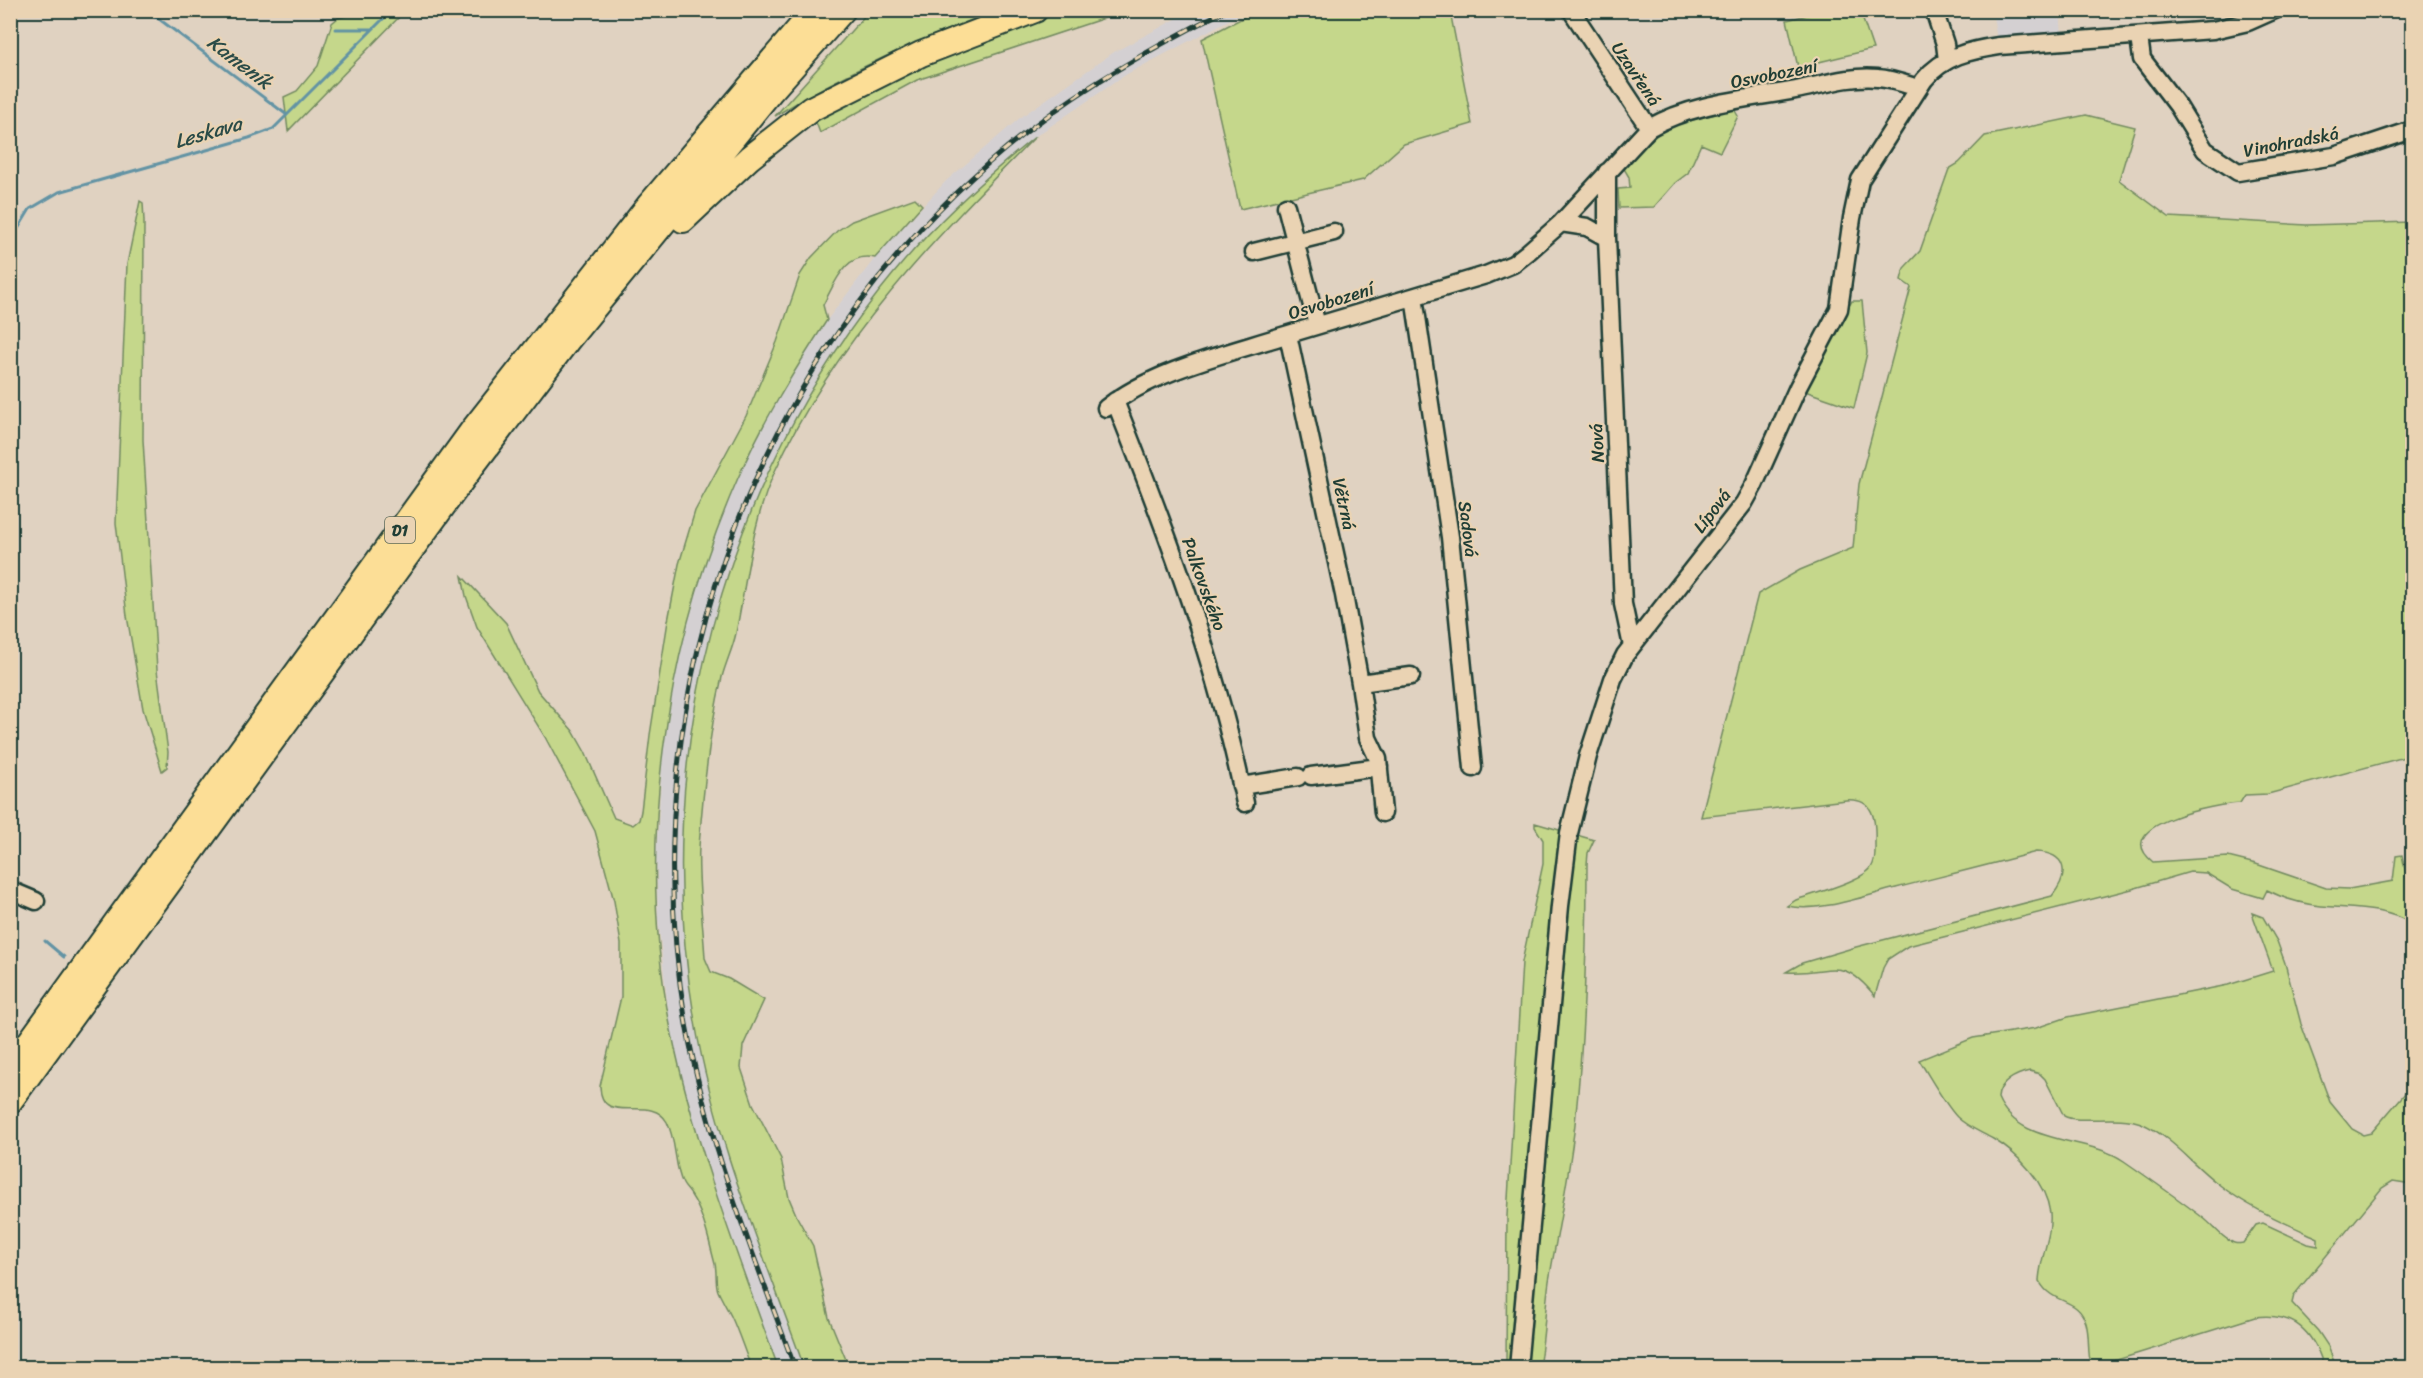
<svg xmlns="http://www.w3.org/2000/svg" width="2423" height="1378" font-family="Sriracha,sans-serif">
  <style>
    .built { fill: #d4d0d2 }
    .green { fill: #c5d78b; stroke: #728a60; stroke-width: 1.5; fill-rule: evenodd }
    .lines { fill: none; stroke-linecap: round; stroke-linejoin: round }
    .stream { stroke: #6293a4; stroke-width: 3 }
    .minor-casing { stroke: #1f3d34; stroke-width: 21 }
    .highway-casing { stroke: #1f3d34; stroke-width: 28 }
    .minor { stroke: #ead3b3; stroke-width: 16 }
    .highway { stroke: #fcde96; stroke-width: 24 }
    .rail-casing { stroke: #1f3d34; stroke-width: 5 }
    .rail { stroke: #ead3b3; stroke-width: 3; stroke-dasharray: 9; stroke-linecap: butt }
    .labels { text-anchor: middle; stroke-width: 4.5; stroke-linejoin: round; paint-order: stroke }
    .shield { fill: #ead3b3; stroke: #5c6a5a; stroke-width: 1.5 }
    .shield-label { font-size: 16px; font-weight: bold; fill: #1f3d34 }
    .street-label { font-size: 18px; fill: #1f3d34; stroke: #ead3b3 }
    .water-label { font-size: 20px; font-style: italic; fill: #2a4b47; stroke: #ead3b3 }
  </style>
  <rect width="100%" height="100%" fill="#e0d2c1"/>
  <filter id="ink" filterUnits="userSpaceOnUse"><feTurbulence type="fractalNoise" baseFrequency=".0167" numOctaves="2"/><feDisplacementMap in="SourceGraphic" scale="12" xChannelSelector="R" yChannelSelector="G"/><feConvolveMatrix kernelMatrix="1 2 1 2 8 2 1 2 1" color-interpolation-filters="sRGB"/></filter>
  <g filter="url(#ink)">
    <path class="built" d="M1191,11H1246L1127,74L1036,136L963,199L894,274L847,334L799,410L761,487L730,564L715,615L683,801L682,917L695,1023L705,1071L738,1182L804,1367H778L715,1190L681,1077L670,1027L658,919L656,856L663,749L679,656L707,556L738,477L778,398L827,320L875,258L946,181L1021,117L1114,52Z
      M1992,11H2060L2062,35L1997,39Z"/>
    <path class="green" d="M369,10L405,11L288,131L284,97L297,91L318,66L332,23L338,18Z
      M869,11H995C919,40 844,72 775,116Z
      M1035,11H1126L917,80L820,133L811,109Z
      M1256,11H1450L1472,124L1404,144L1363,180L1240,209L1202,39Z
      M1823,11H1860L1873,49L1798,67L1787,20Z
      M1734,109L1738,116L1720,152L1701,144L1688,173L1675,183L1654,207L1619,208L1618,189L1630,188L1629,177L1623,167L1660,132L1670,126Z
      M2086,115L2135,127L2119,180L2169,217L2306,225L2412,222V755L2268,794L2245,795L2240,803C2219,804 2106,824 2153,862L2228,857L2256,864L2326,888L2349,889L2393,881L2396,856L2402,855L2407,879H2412V924C2385,907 2352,909 2321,906C2303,904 2282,898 2267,890L2263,898L2232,889L2206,873L2190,872L2132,889L1908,946L1888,959L1883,968L1875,996C1840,953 1832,975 1786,972L1802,963L1856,947L2052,896C2070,874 2067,853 2036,852C1989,865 1943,876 1896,888C1864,896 1820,913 1787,906L1796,900C1813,894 1860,881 1870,869C1876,862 1875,851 1875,842C1876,819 1874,798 1846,800L1701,817L1758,594L1800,570L1853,548L1859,484L1911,287L1901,280L1904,268L1920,251L1949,169L1959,163L1985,136Z
      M1036,136C937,236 834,341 775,471C752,521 747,579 736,633C733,648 726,662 722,677C709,732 703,791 699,847C697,881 703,923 705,958L711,972L729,979L764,1000L743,1046L741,1068L753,1104L781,1159L789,1198L797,1217L813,1246L829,1318L849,1367H804C764,1255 715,1141 695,1022C649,758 722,480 894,273C936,222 984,178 1036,136Z
      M915,198L922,205L875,258C845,251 835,283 823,305L827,320C794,371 762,423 738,478C664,647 635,848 671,1030C695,1146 738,1257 778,1367H751C744,1350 739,1333 731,1316C727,1308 722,1300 718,1291C715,1283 717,1273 715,1264C709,1242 704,1214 691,1195C689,1191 685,1188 683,1184C674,1167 677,1142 667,1122C651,1092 601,1129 600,1086L621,997V944L614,901L603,860L595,831L545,737L477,627L466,596L462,576L506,623L538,691L573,731L585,752L614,818L633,825L639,820L641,811L650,735L668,621L679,564L695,511L746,416L777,342L800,275L811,258L837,231L852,221Z
      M140,201L143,203L144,221L143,440L157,670L168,752L167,767L162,771L143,709L127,616L116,523L127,264Z
      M1852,301H1862L1867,353L1854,408L1802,390Z
      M1535,823L1594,840L1588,853L1587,864C1587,950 1584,1037 1575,1124C1569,1177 1558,1229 1549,1281C1545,1310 1544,1339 1539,1367L1506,1368L1507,1216L1522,962L1543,864V840L1535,827Z
      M2252,913L2263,917L2277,941L2285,963L2301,1024L2330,1102L2352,1129L2363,1135L2371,1133L2412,1085V1184L2393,1181L2382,1188L2294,1295L2292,1303L2318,1331L2328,1346L2336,1367H2324C2313,1331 2294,1312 2255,1317L2117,1360L2091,1365C2087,1352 2090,1337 2086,1323C2079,1301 2062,1304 2048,1292C2044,1289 2041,1284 2039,1281C2040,1257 2052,1237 2050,1213C2046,1182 2018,1154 1993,1139C1981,1132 1967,1127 1957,1117C1944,1103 1930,1077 1919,1060L1973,1038L2036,1028L2068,1017L2228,985L2273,971ZM2030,1071L2040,1074L2045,1079L2064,1116C2079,1124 2118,1114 2141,1123C2171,1136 2192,1164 2217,1183C2247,1207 2283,1222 2318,1238V1246L2308,1244L2263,1223L2256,1225L2243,1243C2237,1244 2235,1244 2230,1241C2219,1235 2212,1224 2202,1217C2177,1198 2150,1179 2124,1161C2087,1135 2019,1147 1998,1098C1999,1082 2016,1074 2030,1071Z"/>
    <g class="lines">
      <path class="stream" d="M147,10L287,115
        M335,29H373
        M10,242L30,209L59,192L249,138L273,129L392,10
        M45,941L64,957"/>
      <g class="minor-casing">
        <path id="minor" d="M1571,10L1649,128
          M1934,10L1945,44L1947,60
          M2139,37L2142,59L2178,106L2205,150L2238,172L2334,156L2412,130
          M1607,172V238L1623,604L1632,646
          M1286,206L1317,325
          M1561,223L1587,227L1607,238
          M1254,252L1334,232
          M1414,297L1450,537L1473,768
          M1288,335L1344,595L1360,683L1368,738L1378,759L1383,813
          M1115,401C1167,532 1217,664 1245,803
          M1106,408C1153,371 1222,355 1279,337C1348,316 1417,296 1486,275L1513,264L1527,253L1561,223L1649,128C1693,103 1747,99 1796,90C1821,85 1851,75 1878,78C1891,79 1905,84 1918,88
          M1360,683L1411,676
          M1311,776L1379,767
          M1241,786L1298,777
          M10,890L36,901
          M1518,1368L1560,906L1569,833L1588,756L1613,679L1625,655L1744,503L1754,485L1798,387L1839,309L1852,218L1860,180L1924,80C1943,56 1971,50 1999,46L2213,30L2248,22L2275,10"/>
      </g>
      <g class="highway-casing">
        <path id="highway" d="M683,220L749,158L811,109L921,54L1035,10
          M10,1069L472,431L650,204L815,10
          M10,1101L470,469L567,341L771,91L843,10"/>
      </g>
      <use href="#minor" class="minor"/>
      <use href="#highway" class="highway"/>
      <g class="rail-casing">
        <path id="rail" d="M795,1368C754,1255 707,1142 686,1024C628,687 761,334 1034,126C1093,81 1159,44 1226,10"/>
      </g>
      <use href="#rail" class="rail"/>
    </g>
  </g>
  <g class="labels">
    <rect class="shield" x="385" y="517" width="30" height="26" rx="4.5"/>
    <g class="shield-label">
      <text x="400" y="536">D1</text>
    </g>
    <g class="street-label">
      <text transform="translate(1636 74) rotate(56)" y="6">Uzavřená</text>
      <text transform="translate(1774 74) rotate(-11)" y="6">Osvobození</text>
      <text transform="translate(2291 142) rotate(-11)" y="6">Vinohradská</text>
      <text transform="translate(1331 301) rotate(-17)" y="6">Osvobození</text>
      <text transform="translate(1597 443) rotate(-93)" y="6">Nová</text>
      <text transform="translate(1344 504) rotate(78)" y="6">Větrná</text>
      <text transform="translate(1712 511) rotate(-53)" y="6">Lípová</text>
      <text transform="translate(1468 529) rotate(83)" y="6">Sadová</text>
      <text transform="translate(1204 584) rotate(70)" y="6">Palkovského</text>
    </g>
    <g class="water-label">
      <text transform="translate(240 62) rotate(37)" y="7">Kameník</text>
      <text transform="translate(208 132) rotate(-16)" y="7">Leskava</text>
    </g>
  </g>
  <rect width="2423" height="1378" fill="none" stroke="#ead3b3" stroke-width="36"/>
  <rect x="18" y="18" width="2387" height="1342" fill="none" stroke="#1f3d34" stroke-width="2" filter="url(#ink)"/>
</svg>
